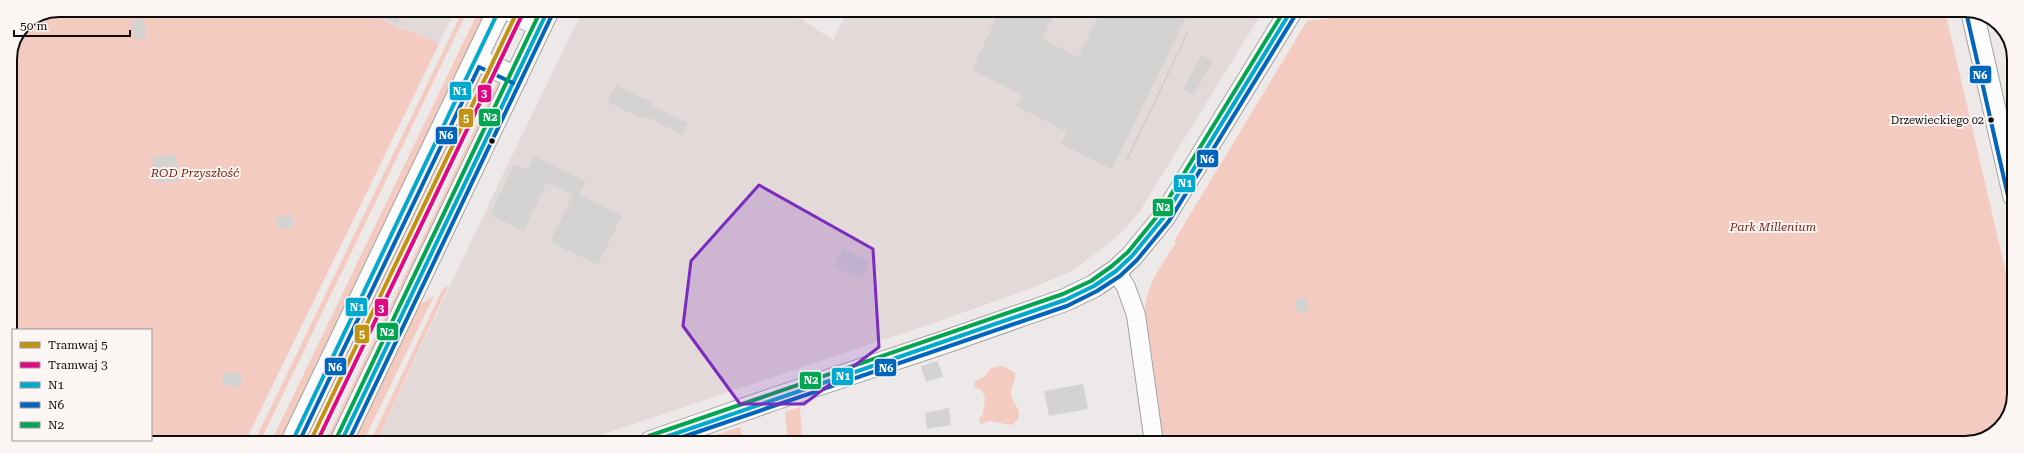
<svg xmlns="http://www.w3.org/2000/svg" width="2024" height="453" font-family="'Roboto Serif',serif">
  <style>
    .built { fill: #e3d9d8 }
    .green { fill: #f4cbc0 }
    .building { fill: #d4d3d2 }
    .lines { fill: none; stroke-linecap: round; stroke-linejoin: round }
    .minor-casing { stroke: #a4a2a0; stroke-width: 20 }
    .tertiary-casing { stroke: #a4a2a0; stroke-width: 24 }
    .secondary-casing { stroke: #a4a2a0; stroke-width: 24 }
    .minor { stroke: #fcfcfc; stroke-width: 18 }
    .tertiary { stroke: #fcfcfc; stroke-width: 22 }
    .secondary { stroke: #fcfcfc; stroke-width: 22 }
    .tram { stroke: #c7c5c5; stroke-width: 1 }
    .bus-1-casing { stroke: #fbf5f4; stroke-width: 7 }
    .bus-2-casing { stroke: #fbf5f4; stroke-width: 7 }
    .bus-3-casing { stroke: #fbf5f4; stroke-width: 7 }
    .bus-1 { stroke: #00a9ce; stroke-width: 4 }
    .bus-2 { stroke: #0065bd; stroke-width: 4 }
    .bus-3 { stroke: #00a651; stroke-width: 4 }
    .tram-1-casing { stroke: #fbf5f4; stroke-width: 7 }
    .tram-2-casing { stroke: #fbf5f4; stroke-width: 7 }
    .tram-1 { stroke: #c19314; stroke-width: 4 }
    .tram-2 { stroke: #e10886; stroke-width: 4 }
    .marked { fill: #7b2cbf; fill-opacity: 0.2; stroke: #7b2cbf; stroke-width: 3; stroke-linejoin: round }
    .bus-dot { fill: #0e0d0c; stroke: #fbf5f4; stroke-width: 1.5 }
    .labels { text-anchor: middle; stroke-width: 4; stroke-linejoin: round; paint-order: stroke }
    .bus-label { font-size: 11px; fill: #0e0d0c; stroke: #fbf5f4; text-anchor: end }
    .park-label { font-size: 12px; font-style: italic; fill: #7b2813; stroke: #fbf5f4 }
    .rim { fill: none; stroke: #0e0d0c; stroke-width: 2 }
    .line-badge { stroke: #fbf5f4; stroke-width: 1.5 }
    .badge-label { font-size: 11px; text-anchor: middle; font-weight: bold; fill: #fff }
  </style>
  <rect width="100%" height="100%" fill="#ede9e8"/>
  <path class="built" d="M366,10H455L439,44L408,30L400,29Z
    M583,10H787L833,40L848,10L1263,11L1138,214L1119,235L1072,271L1032,288L945,319L580,442H376L507,166Z"/>
  <path class="green" d="M59,10H366L400,29L408,30L439,44L245,442H49L46,440H151V330H13V406L10,400V59L24,24Z
    M463,10H468L260,442H254Z
    M479,10H490L282,442H271Z
    M1389,11H1945L2008,281L2013,291V404L1997,431L1965,443H1164L1145,307C1148,282 1163,263 1176,243L1174,241L1307,21Z
    M483,76L306,442H300L475,81Z
    M498,81L501,86L331,442H325Z
    M449,285L376,442H370L442,290Z
    M434,296L363,442H350L419,305Z
    M1003,366L1015,373C1016,380 1012,385 1011,392C1010,403 1030,414 1011,425L990,421L980,424L979,418L983,415L985,398L982,390L975,388L974,382L985,376L991,368Z
    M800,407L802,442H788L785,412Z
    M740,427L743,442H695Z"/>
  <path class="building" d="M370,10H405L397,24Z
    M1000,10L1056,11L1042,39L1078,57L1101,11H1189L1112,169L1061,144L1067,132L1016,106L1022,95L972,70Z
    M143,18L147,37L134,40L131,21Z
    M1201,55L1213,61L1193,95L1183,90Z
    M616,85L652,102L651,105L688,123L683,135L645,116L644,119L607,102Z
    M175,154L181,180L157,184L152,157Z
    M534,156L586,181L579,195L622,215L598,265L550,242L573,195L547,182L524,231L490,215L514,164L527,170Z
    M293,215L294,228L277,229L276,216Z
    M843,248L870,262L862,279L834,267Z
    M1307,298L1309,311L1297,313L1295,299Z
    M938,361L943,377L926,382L921,366Z
    M223,372L242,374L240,387L222,385Z
    M1083,384L1088,409L1049,416L1044,391Z
    M949,408L951,425L927,429L925,413Z"/>
  <g class="lines">
    <g class="minor-casing">
      <path id="minor" d="M1116,271L1126,287L1136,315L1154,443"/>
    </g>
    <g class="tertiary-casing">
      <path id="tertiary" d="M1972,11L2014,195
        M651,442L774,399L945,342L1065,300L1094,286L1116,271L1132,256L1164,217L1291,11"/>
    </g>
    <g class="secondary-casing">
      <path id="secondary" d="M510,10L540,26
        M476,59L516,78
        M292,442L499,10
        M341,442L548,10"/>
    </g>
    <use href="#minor" class="minor"/>
    <use href="#tertiary" class="tertiary"/>
    <use href="#secondary" class="secondary"/>
    <path class="tram" d="M1127,160L1188,32"/>
    <g class="bus-1-casing">
      <path id="bus-1" d="M292,442L499,10
        M341,442L548,10
        M651,442L1065,300L1094,286L1116,271L1132,256L1164,217L1291,11"/>
    </g>
    <g class="bus-2-casing">
      <path id="bus-2" d="M1966,12L2008,196
        M299,442L479,67L513,83
        M348,442L553,13
        M668,442L1067,306L1097,291L1120,276L1137,260L1169,221L1296,14"/>
    </g>
    <g class="bus-3-casing">
      <path id="bus-3" d="M649,436L1063,294L1091,281L1112,266L1128,252L1159,214L1284,11
        M336,439L541,10"/>
    </g>
    <use href="#bus-1" class="bus-1"/>
    <use href="#bus-2" class="bus-2"/>
    <use href="#bus-3" class="bus-3"/>
    <g class="tram-1-casing">
      <path id="tram-1" d="M310,442L518,10"/>
    </g>
    <g class="tram-2-casing">
      <path id="tram-2" d="M317,442L523,13"/>
    </g>
    <use href="#tram-1" class="tram-1"/>
    <use href="#tram-2" class="tram-2"/>
  </g>
  <path class="marked" d="M759,185L873,249L879,347L804,404H740L683,326L691,261Z"/>
  <g class="bus-dot">
    <circle cx="1991" cy="120" r="3.5"/>
    <circle cx="492" cy="141" r="3.5"/>
  </g>
  <g class="labels">
    <g class="bus-label">
      <text x="1984" y="124">Drzewieckiego 02</text>
    </g>
    <g class="park-label">
      <text x="195" y="177">ROD Przyszłość</text>
      <text x="1773" y="231">Park Millenium</text>
    </g>
  </g>
  <path d="M0 0H2024V453H0ZM59 17H1965A42 42 0 0 1 2007 59V394A42 42 0 0 1 1965 436H59A42 42 0 0 1 17 394V59A42 42 0 0 1 59 17Z" fill="#fbf5f4" fill-rule="evenodd"/>
  <path class="rim" d="M59 17H1965A42 42 0 0 1 2007 59V394A42 42 0 0 1 1965 436H59A42 42 0 0 1 17 394V59A42 42 0 0 1 59 17Z"/>
  <g class="line-badge">
    <rect x="1969" y="65" width="23" height="19" rx="4" fill="#0065bd"/>
    <rect x="449" y="81" width="23" height="20" rx="4" fill="#00a9ce"/>
    <rect x="477" y="84" width="15" height="19" rx="4" fill="#e10886"/>
    <rect x="478" y="108" width="23" height="19" rx="4" fill="#00a651"/>
    <rect x="458" y="108" width="16" height="20" rx="4" fill="#c19314"/>
    <rect x="435" y="126" width="23" height="19" rx="4" fill="#0065bd"/>
    <rect x="1196" y="149" width="23" height="19" rx="4" fill="#0065bd"/>
    <rect x="1173" y="174" width="23" height="19" rx="4" fill="#00a9ce"/>
    <rect x="1152" y="198" width="22" height="19" rx="4" fill="#00a651"/>
    <rect x="345" y="297" width="23" height="20" rx="4" fill="#00a9ce"/>
    <rect x="374" y="298" width="15" height="19" rx="4" fill="#e10886"/>
    <rect x="376" y="322" width="23" height="19" rx="4" fill="#00a651"/>
    <rect x="354" y="324" width="16" height="20" rx="4" fill="#c19314"/>
    <rect x="324" y="357" width="23" height="19" rx="4" fill="#0065bd"/>
    <rect x="874" y="358" width="23" height="19" rx="4" fill="#0065bd"/>
    <rect x="831" y="367" width="23" height="19" rx="4" fill="#00a9ce"/>
    <rect x="799" y="371" width="23" height="19" rx="4" fill="#00a651"/>
  </g>
  <g class="badge-label">
    <text x="1980" y="79">N6</text>
    <text x="460" y="95">N1</text>
    <text x="484" y="97">3</text>
    <text x="490" y="121">N2</text>
    <text x="466" y="122">5</text>
    <text x="446" y="139">N6</text>
    <text x="1207" y="163">N6</text>
    <text x="1185" y="187">N1</text>
    <text x="1163" y="211">N2</text>
    <text x="357" y="311">N1</text>
    <text x="381" y="312">3</text>
    <text x="387" y="336">N2</text>
    <text x="362" y="338">5</text>
    <text x="335" y="371">N6</text>
    <text x="886" y="372">N6</text>
    <text x="843" y="380">N1</text>
    <text x="811" y="384">N2</text>
  </g>
  <rect x="12" y="329" width="140" height="112" fill="#fbf5f4" stroke="#9c9897"/>
  <rect x="20" y="342" width="20" height="6" fill="#c19314" stroke="#9c9897"/>
  <text x="48" y="349" font-size="12" fill="#0e0d0c">Tramwaj 5</text>
  <rect x="20" y="362" width="20" height="6" fill="#e10886" stroke="#9c9897"/>
  <text x="48" y="369" font-size="12" fill="#0e0d0c">Tramwaj 3</text>
  <rect x="20" y="382" width="20" height="6" fill="#00a9ce" stroke="#9c9897"/>
  <text x="48" y="389" font-size="12" fill="#0e0d0c">N1</text>
  <rect x="20" y="402" width="20" height="6" fill="#0065bd" stroke="#9c9897"/>
  <text x="48" y="409" font-size="12" fill="#0e0d0c">N6</text>
  <rect x="20" y="422" width="20" height="6" fill="#00a651" stroke="#9c9897"/>
  <text x="48" y="429" font-size="12" fill="#0e0d0c">N2</text>
  <path d="M14 30v6h116v-6" fill="none" stroke="#0e0d0c" stroke-width="2"/>
  <text x="20" y="30" font-size="12" fill="#0e0d0c" stroke="#fbf5f4" stroke-width="3" paint-order="stroke">50 m</text>
</svg>
